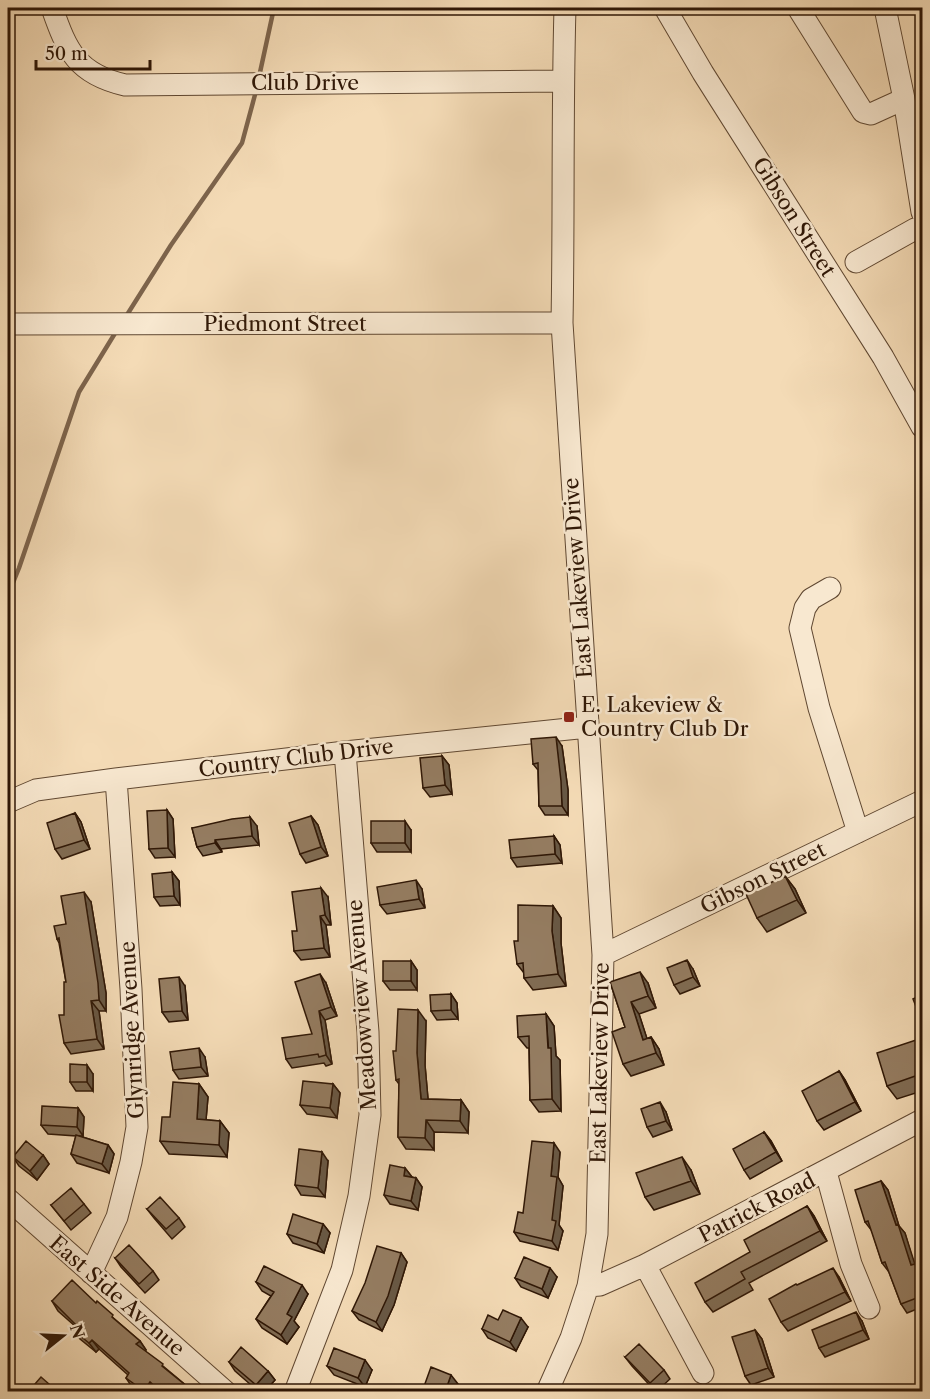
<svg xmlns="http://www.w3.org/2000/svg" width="930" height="1399" font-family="'Libre Caslon Text',serif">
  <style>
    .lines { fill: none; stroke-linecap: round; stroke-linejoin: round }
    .stream { stroke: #7d644c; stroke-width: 4.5 }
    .minor-casing { stroke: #604832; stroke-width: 23 }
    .minor { stroke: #f8e8d0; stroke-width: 21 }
    .wall { fill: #806c54; stroke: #2f1706; stroke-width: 1.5 }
    .shaded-wall { fill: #685845; stroke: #2f1706; stroke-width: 1.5 }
    .building { fill: #957d62; stroke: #2f1706; stroke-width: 1.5 }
    .poi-dot { fill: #8f2418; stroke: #f8e8d0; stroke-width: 2 }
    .labels { text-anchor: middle; stroke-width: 5; stroke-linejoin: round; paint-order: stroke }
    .street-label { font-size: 21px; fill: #2f1706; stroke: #f8e8d0 }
    .poi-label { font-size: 21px; fill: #2f1706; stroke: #f8e8d0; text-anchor: start }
  </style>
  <rect width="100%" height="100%" fill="#f4dbb6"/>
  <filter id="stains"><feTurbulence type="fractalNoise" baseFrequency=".00333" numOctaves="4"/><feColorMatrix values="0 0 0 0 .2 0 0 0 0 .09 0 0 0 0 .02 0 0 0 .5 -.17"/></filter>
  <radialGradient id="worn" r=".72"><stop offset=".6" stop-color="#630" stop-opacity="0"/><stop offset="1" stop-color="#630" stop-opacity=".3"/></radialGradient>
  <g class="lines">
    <path class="stream" d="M259,77L274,8
      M125,318L171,245L242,143L256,91
      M8,595L19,568L79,392L117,330"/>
    <g class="minor-casing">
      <path id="minor" d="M52,8C67,51 77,74 125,85L563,81
        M665,8L703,73L883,357L922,427
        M798,8L863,112L871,114L904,99
        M885,8L904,99L922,212
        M856,262L915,229L922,228
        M8,324L562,323
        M830,588L811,599L805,608L800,628L819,708L858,832
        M8,802L36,790L116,779L345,752L588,727
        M603,955L922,801
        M826,1172L851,1264L869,1308
        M8,1199L226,1392
        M645,1265L703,1373
        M91,1273L117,1217L131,1162L137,1127L131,989L116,779
        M588,1286L600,1285L645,1265L922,1120
        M295,1392L342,1270L359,1196L370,1115L368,1032L345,752
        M547,1392L571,1338L588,1286L597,1234L603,955L562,323C564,218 562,113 565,8"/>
    </g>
    <use href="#minor" class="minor"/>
  </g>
  <path class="wall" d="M562,746L568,790V815H545L539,806L538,770L533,764Z
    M442,756L449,765L452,794L430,797L423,788Z
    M167,810L173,819L175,857L155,858L149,849Z
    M75,813L81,822L90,849L62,859L55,849Z
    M311,816L318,825L328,856L306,863L300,854Z
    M257,826L259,845L221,849L222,852L203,856L197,847L192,828Z
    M411,830V852H377L371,843Z
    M554,836L560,845L562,863L517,867L511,858Z
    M172,872L179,881L180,905L160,906L154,897Z
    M785,876L795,889L806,913L767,932L757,918Z
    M8,881L11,887L8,889Z
    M422,889L425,908L387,914L380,905Z
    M328,897L331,925H326L330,957L301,960L294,951L297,931Z
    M91,902L106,993V1011H99L104,1049L71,1054L64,1043L66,982L59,943L57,939L66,924Z
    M553,906L561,918V943L566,986L533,990L524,978V973L517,964L518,941Z
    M411,961L417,970V990H390L383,981Z
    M693,969L700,986L680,994L674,985Z
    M610,982L648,983L656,1008L639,1014L647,1039L651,1037L659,1049L664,1065L631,1076L623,1064L625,1027Z
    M326,983L337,1016L325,1020L332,1064L326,1066L324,1063L292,1068L286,1059L312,1034Z
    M185,986L188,1020L169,1022L162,1012Z
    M451,994L457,1003L458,1019L437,1020L431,1011Z
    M546,1014L554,1026L556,1056L560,1060L561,1111L539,1112L530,1100L529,1048H527L518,1037Z
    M426,1021L425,1065L428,1099L461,1100L469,1112L468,1133L434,1132V1150L406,1149L398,1137L399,1084L396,1080V1051Z
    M922,1038V1091L897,1099L887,1086Z
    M205,1057L208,1076L179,1079L173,1070Z
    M839,1071L845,1080L861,1111L824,1130L817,1121Z
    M93,1074V1091H76L70,1082Z
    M199,1084L208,1097L206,1120L220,1121L229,1133L227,1157L169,1154L160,1141Z
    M333,1084L340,1093L337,1118L307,1114L300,1105Z
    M78,1108L84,1117L83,1136H79L108,1145L114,1154L109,1173L77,1163L71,1154L76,1136L48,1134L41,1125Z
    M666,1112L672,1130L653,1137L647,1127Z
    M764,1132L771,1141L782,1161L750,1179L744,1170Z
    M560,1152L558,1177L563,1186L559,1225L563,1231L558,1250L520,1241L514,1232L523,1213Z
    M43,1155L49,1164L37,1180L19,1166L13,1157Z
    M328,1161L325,1197L301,1195L295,1185Z
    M405,1168L412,1177L416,1178L422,1187L418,1210L390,1204L384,1195Z
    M691,1170L700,1194L654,1210L645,1197Z
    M881,1181L888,1190L899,1226L905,1233L914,1264L921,1273L922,1277V1307L907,1313L901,1304L889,1272L882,1263L872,1231L865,1222Z
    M84,1204L91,1213L71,1230L51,1205Z
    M807,1206L814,1216L827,1241L749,1283L753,1290L713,1312L705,1302L750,1252Z
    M147,1209L179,1218L185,1227L172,1239L154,1218Z
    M323,1224L330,1233L324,1253L293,1243L287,1234Z
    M401,1253L407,1262L394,1305L382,1331L359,1320L352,1311Z
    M115,1258L153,1271L159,1280L145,1293L121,1267Z
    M557,1277L548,1298L521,1287L515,1278Z
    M839,1277L851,1301L788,1331L781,1322L797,1285Z
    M256,1282L308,1294L294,1321L299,1327L287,1344L262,1328L256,1319L271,1296L262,1291Z
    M52,1301L96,1303L140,1341L146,1350L145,1351L194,1392H138L132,1387L126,1378L128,1375L99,1349L96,1352L80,1339L73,1330L76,1327L58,1311Z
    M862,1321L869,1339L825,1357L819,1348Z
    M528,1327L516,1351L488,1338L482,1329Z
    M755,1330L762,1339L774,1377L751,1385L745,1376Z
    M625,1357L664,1370L670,1379L656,1392L632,1366Z
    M229,1362L268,1371L275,1380L264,1392H259L235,1371Z
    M327,1366L372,1370L365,1387L334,1375Z"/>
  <path class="shaded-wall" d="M556,737L562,746L568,790V815L562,806Z
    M442,756L449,765L452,794L445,785Z
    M167,810L173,819L175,857L168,848Z
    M75,813L81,822L90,849L84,840Z
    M311,816L318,825L328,856L321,847Z
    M250,817L257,826L259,845L252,836Z
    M405,821L411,830V852L405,843Z
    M554,836L560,845L562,863L555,854Z
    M215,840L221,849L222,852L215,843Z
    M172,872L179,881L180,905L174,896Z
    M785,876L795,889L806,913L797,900Z
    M416,880L422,889L425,908L419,899Z
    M321,888L328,897L331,925L325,915Z
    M84,892L91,902L106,993V1011L99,1000Z
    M553,906L561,918V943L566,986L558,974L552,931Z
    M320,916L326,925L330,957L324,948Z
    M687,960L693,969L700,986L693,977Z
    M411,961L417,970V990L411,981Z
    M640,972L648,983L656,1008L648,996Z
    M320,974L326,983L337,1016L331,1007Z
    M179,977L185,986L188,1020L182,1011Z
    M451,994L457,1003L458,1019L451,1010Z
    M91,1001L99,1011L104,1049L97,1039Z
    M631,1002L639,1014L651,1051L643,1040Z
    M418,1010L426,1021L425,1065L429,1110L421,1099L417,1053Z
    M319,1011L325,1020L332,1064L326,1055Z
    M546,1014L554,1026L556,1056L560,1060L561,1111L552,1099Z
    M651,1037L659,1049L664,1065L656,1053Z
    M199,1048L205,1057L208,1076L201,1067Z
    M916,1057L922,1067V1076L921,1074Z
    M87,1065L93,1074V1091L87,1082Z
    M839,1071L845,1080L861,1111L855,1102Z
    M199,1084L208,1097L205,1131L197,1119Z
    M333,1084L340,1093L337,1118L330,1108Z
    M461,1100L469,1112L468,1133L460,1121Z
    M660,1102L666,1112L672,1130L666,1121Z
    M78,1108L84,1117L83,1136L77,1127Z
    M426,1120L434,1132V1150L425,1138Z
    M220,1121L229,1133L227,1157L219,1145Z
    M764,1132L771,1141L782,1161L776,1152Z
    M554,1143L560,1152L558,1177L563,1186L559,1225L563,1231L558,1250L552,1241L551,1176Z
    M108,1145L114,1154L109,1173L102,1164Z
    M322,1152L328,1161L325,1197L318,1188Z
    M43,1155L49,1164L37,1180L30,1171Z
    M682,1157L691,1170L700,1194L691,1181Z
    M405,1168L412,1177L404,1176Z
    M416,1178L422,1187L418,1210L411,1201Z
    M881,1181L888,1190L899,1226L905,1233L918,1274L911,1265L896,1225Z
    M807,1206L814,1216L827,1241L820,1231Z
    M323,1224L330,1233L324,1253L317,1244Z
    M401,1253L407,1262L394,1305L382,1331L376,1322Z
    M915,1264L921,1273L922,1277V1284Z
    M550,1268L557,1277L548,1298L542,1289Z
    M833,1268L839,1277L851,1301L845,1292Z
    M302,1285L308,1294L294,1321L299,1327L287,1344L281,1335L287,1314Z
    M856,1312L862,1321L869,1339L863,1330Z
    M521,1318L528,1327L516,1351L510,1342Z
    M755,1330L762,1339L774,1377L768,1368Z
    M92,1340L99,1349L96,1352L89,1343Z
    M140,1341L146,1350L143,1353L136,1344Z
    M365,1360L372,1370L365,1387L358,1378Z
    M268,1371L275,1380L264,1392H260L256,1385Z
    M451,1375L458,1384L455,1392H445Z
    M150,1382L156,1391L144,1392Z"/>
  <path class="building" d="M556,737L561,781L562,806H539L538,763L533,764L531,739Z
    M442,756L445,785L423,788L420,758Z
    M167,810L168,848L149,849L147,811Z
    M75,813L84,840L55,849L47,823Z
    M311,816L321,847L300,854L289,823Z
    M250,817L252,836L215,840V843L197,847L192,828L232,819Z
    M371,821H405V843H371Z
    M554,836L555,854L511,858L509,840Z
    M172,872L174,896L154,897L152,874Z
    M785,876L797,900L757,918L746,894Z
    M416,880L419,899L380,905L377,887Z
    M321,888L325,915L320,916L324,948L294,951L292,931H297L292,892Z
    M84,892L98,983L99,1000L91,1001L97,1039L64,1043L59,1015H64V982H66L59,938L57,939L54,926L66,924L61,896Z
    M518,905L553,906L552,931L558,974L524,978L523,963L517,964L514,941H518Z
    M687,960L693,977L674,985L667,968Z
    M383,961H411V981H383Z
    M640,972L648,996L631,1002L643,1040L651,1037L656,1053L623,1064L612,1032L625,1027L610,982Z
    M320,974L331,1007L319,1011L326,1055L319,1057L318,1054L286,1059L282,1038L312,1034L295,982Z
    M179,977L182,1011L162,1012L159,979Z
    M451,994V1010L431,1011L430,995Z
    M922,995V1022L913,999Z
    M398,1009L418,1010L417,1053L421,1099L461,1100L460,1121L426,1120L425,1138L398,1137L399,1079L396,1080L393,1051H396Z
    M546,1014L548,1048H551L552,1099L530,1100L529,1036L518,1037L517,1016Z
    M922,1038V1054L916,1057L921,1074L887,1086L877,1053Z
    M199,1048L201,1067L173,1070L170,1052Z
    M70,1064L87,1065V1082H70Z
    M839,1071L855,1102L817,1121L802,1091Z
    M303,1081L333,1084L330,1108L300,1105Z
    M173,1082L199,1084L197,1119L220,1121L219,1145L160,1141L162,1117H170Z
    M660,1102L666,1121L647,1127L641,1109Z
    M42,1106L78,1108L77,1127L41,1125Z
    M764,1132L776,1152L744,1170L733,1149Z
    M76,1135L108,1145L102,1164L71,1154Z
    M26,1141L43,1155L30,1171L13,1157Z
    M532,1141L554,1143L551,1176L557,1177L552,1220L556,1221L552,1241L514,1232L518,1212L523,1213Z
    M299,1149L322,1152L318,1188L295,1185Z
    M682,1157L691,1181L645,1197L636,1173Z
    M390,1165L405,1168L404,1176L416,1178L411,1201L384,1195Z
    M881,1181L896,1225L898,1224L911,1265L915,1264L922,1284V1296L901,1304L885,1262L882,1263L868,1221L865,1222L855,1190Z
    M71,1188L84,1204L64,1221L51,1205Z
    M160,1197L179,1218L166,1229L147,1209Z
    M807,1206L820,1231L741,1272L745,1279L705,1302L695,1283L750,1252L744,1240Z
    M293,1214L323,1224L317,1244L287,1234Z
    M129,1245L153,1271L139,1284L115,1258Z
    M377,1246L401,1253L388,1296L376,1322L352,1311L365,1283Z
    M524,1257L550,1268L542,1289L515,1278Z
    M264,1266L302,1285L287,1314L292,1317L281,1335L256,1319L274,1292L256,1282Z
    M833,1268L845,1292L781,1322L769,1299L796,1284L797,1285Z
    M72,1280L96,1303L97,1301L113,1315L112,1317L140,1341L136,1344L163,1364L162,1366L194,1392H161L150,1382L144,1391L126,1378L129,1373L92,1340L89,1343L73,1330L77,1326L52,1301Z
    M503,1310L521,1318L510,1342L482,1329L488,1315L498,1320Z
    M856,1312L863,1330L819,1348L812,1330Z
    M755,1330L768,1368L745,1376L732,1337Z
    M639,1344L664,1370L650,1383L625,1357Z
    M241,1347L268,1371L256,1385L229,1362Z
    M334,1348L365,1360L358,1378L327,1366Z
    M431,1367L451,1375L445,1392H422Z
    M922,1375V1392H918Z
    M41,1377L58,1392H28Z
    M328,1387L333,1392H324Z"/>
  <rect class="poi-dot" x="563" y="711" width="12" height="12" rx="3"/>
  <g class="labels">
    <g class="street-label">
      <text x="305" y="90">Club Drive</text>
      <text transform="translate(794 217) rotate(58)" y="7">Gibson Street</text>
      <text x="285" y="331">Piedmont Street</text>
      <text transform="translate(578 578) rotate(-94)" y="7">East Lakeview Drive</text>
      <text transform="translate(296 758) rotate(-7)" y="7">Country Club Drive</text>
      <text transform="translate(763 878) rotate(-26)" y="7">Gibson Street</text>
      <text transform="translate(362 1005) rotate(-94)" y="7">Meadowview Avenue</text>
      <text transform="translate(132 1030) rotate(-93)" y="7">Glynridge Avenue</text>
      <text transform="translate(600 1063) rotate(-89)" y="7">East Lakeview Drive</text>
      <text transform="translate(757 1208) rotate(-27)" y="7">Patrick Road</text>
      <text transform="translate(117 1296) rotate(41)" y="7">East Side Avenue</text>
    </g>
    <g class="poi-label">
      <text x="581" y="712">E. Lakeview &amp;<tspan x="581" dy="24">Country Club Dr</tspan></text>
    </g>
  </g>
  <rect width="930" height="1399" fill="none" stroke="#f4dbb6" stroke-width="30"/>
  <rect x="9" y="9" width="912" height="1381" fill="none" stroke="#2f1706" stroke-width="3"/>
  <rect x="15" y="15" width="900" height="1369" fill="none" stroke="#2f1706" stroke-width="1.5"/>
  <g transform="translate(63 1336) rotate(72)" stroke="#f8e8d0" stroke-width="4.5" paint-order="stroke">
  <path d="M0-4.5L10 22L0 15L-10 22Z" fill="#2f1706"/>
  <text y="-9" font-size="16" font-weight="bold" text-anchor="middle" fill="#2f1706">N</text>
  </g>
  <path d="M36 60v9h114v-9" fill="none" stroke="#2f1706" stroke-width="3"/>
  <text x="45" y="60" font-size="18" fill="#2f1706" stroke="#f8e8d0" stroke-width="4.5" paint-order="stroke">50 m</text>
  <rect width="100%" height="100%" filter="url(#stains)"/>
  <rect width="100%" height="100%" fill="url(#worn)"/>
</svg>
